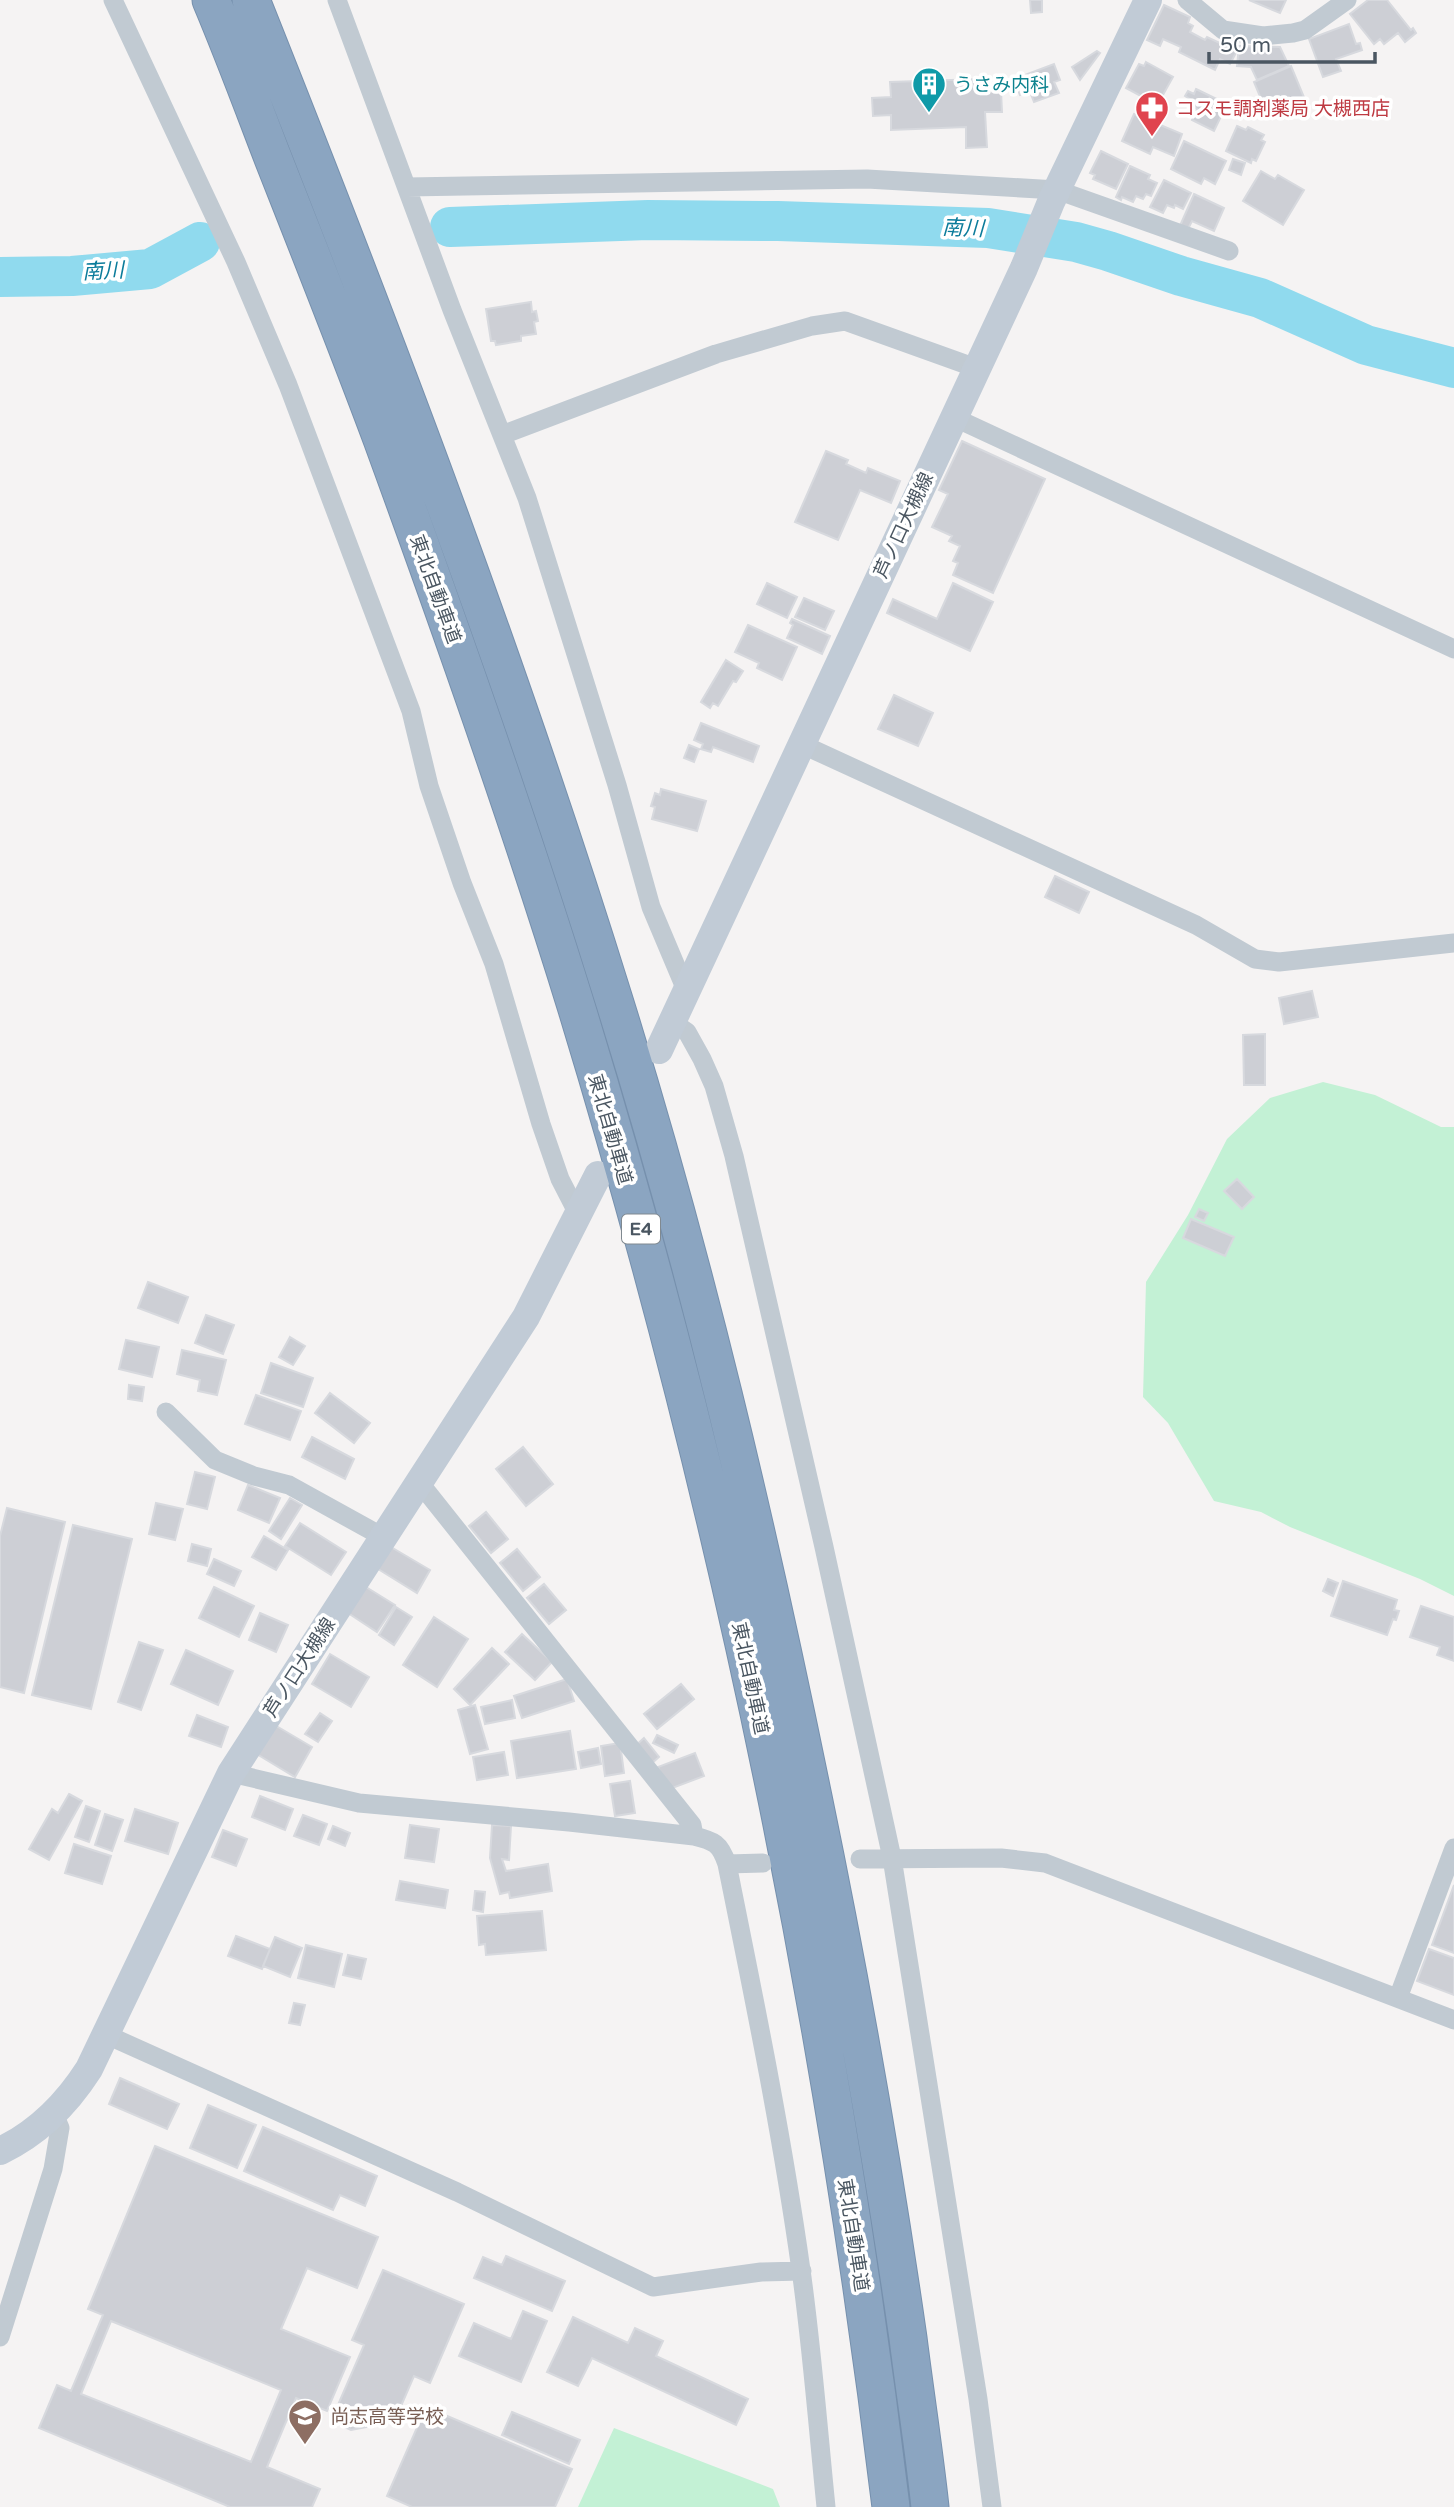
<svg xmlns="http://www.w3.org/2000/svg" width="1454" height="2507" font-family="'Varela Round','Noto Sans JP',sans-serif">
  <style>
    .green { fill: #c3f1d5 }
    .lines { fill: none; stroke-linecap: round; stroke-linejoin: round }
    .river { stroke: #90daee; stroke-width: 40 }
    .building { fill: #cdcfd5; stroke: #d7d9de; stroke-width: 2; fill-rule: evenodd }
    .highway-casing { stroke: #7690ad; stroke-width: 39 }
    .street { stroke: #c1cad2; stroke-width: 19 }
    .secondary { stroke: #c1cbd6; stroke-width: 28 }
    .highway { stroke: #8ba5c1; stroke-width: 37 }
    .labels { text-anchor: middle; stroke-width: 7; stroke-linejoin: round; paint-order: stroke }
    .shield { fill: #fff; stroke: #808990; stroke-width: 2 }
    .shield-label { font-size: 18px; font-weight: bold; fill: #4a5661 }
    .culture-label { font-size: 19px; fill: #0d838f; stroke: #fff; text-anchor: start }
    .health-label { font-size: 19px; fill: #be3a42; stroke: #fff; text-anchor: start }
    .street-label { font-size: 19px; fill: #4a5661; stroke: #fff }
    .education-label { font-size: 19px; fill: #785e54; stroke: #fff; text-anchor: start }
    .water-label { font-size: 21px; font-style: italic; fill: #0c7c9b; stroke: #fff }
  </style>
  <rect width="100%" height="100%" fill="#f5f3f3"/>
  <path class="green" d="M1323,1082L1375,1095L1441,1127H1454V1596L1420,1579L1290,1527L1261,1512L1214,1501L1168,1423L1143,1397L1146,1282L1188,1215L1227,1139L1270,1098Z
    M614,2428L773,2489L780,2507H578Z"/>
  <g class="lines">
    <path class="river" d="M450,227L648,220L778,221L988,228L1076,242L1108,251L1181,276L1260,298L1366,345L1454,368
      M0,277L72,276L150,269L200,242"/>
  </g>
  <path class="building" d="M1030,0H1042V12L1031,13Z
    M1249,0H1286L1280,13Z
    M1368,0H1387L1411,30L1413,28L1416,33L1405,42L1398,33L1384,44L1380,39L1374,44L1350,14Z
    M1164,5L1190,17L1188,23L1193,26L1190,32L1205,40L1207,37L1237,51L1230,64L1220,59L1215,70L1179,52L1181,47L1163,39L1160,46L1147,40Z
    M1349,24L1356,44L1360,43L1362,50L1336,59L1341,71L1323,77L1309,39Z
    M1239,46L1280,47L1289,66L1257,80L1251,67L1237,66Z
    M1097,51L1100,53L1080,80L1072,67Z
    M1146,62L1173,77L1159,102L1155,100L1154,103L1126,88L1139,64L1144,66Z
    M1054,64L1060,80L1054,82L1059,93L1034,102L1030,92L1020,95L1014,79Z
    M1291,66L1308,107L1288,115L1283,104L1266,111L1254,82Z
    M981,79L982,92L1001,91L1002,112H985L987,147L966,148V127L891,130V115L873,116L872,98L891,97L890,82Z
    M1196,89L1227,104L1214,131L1192,120L1197,109L1189,105L1191,100L1185,96L1188,91L1194,94Z
    M1134,114L1182,134L1174,156L1153,147L1150,154L1122,141Z
    M1237,126L1246,130L1248,127L1264,135L1261,140L1265,142L1256,161L1252,159L1251,163L1226,151Z
    M1184,141L1226,161L1215,184L1204,178L1201,184L1171,169Z
    M1101,151L1128,164L1116,189L1093,179L1095,175L1090,173Z
    M1233,159L1245,163L1241,175L1229,170Z
    M1130,166L1150,175L1148,179L1157,183L1151,196L1146,194L1143,199L1136,196L1133,202L1122,197L1121,200L1116,197Z
    M1261,171L1275,179L1278,175L1304,190L1283,225L1243,201Z
    M1164,180L1191,193L1183,209L1175,205L1174,208L1167,205L1163,213L1150,207Z
    M1194,194L1224,208L1214,231L1192,221L1187,231L1179,228Z
    M531,302L532,312L536,311L538,321L534,322L536,334L521,336V341L496,345L495,341H491L486,309Z
    M962,441L1045,479L993,593L953,575L958,563L953,561L960,546L949,541L952,536L932,527L948,494L939,490Z
    M826,451L848,460L846,464L866,473L868,468L900,481L891,503L860,490L838,540L795,522Z
    M767,583L797,597L787,618L757,604Z
    M953,583L993,602L970,651L887,613L893,599L937,619Z
    M804,598L834,611L825,630L795,617Z
    M792,619L830,636L822,654L787,638L793,625L790,623Z
    M748,625L797,647L782,680L757,668L759,663L735,652Z
    M726,660L743,671L736,682L733,681L718,706L713,703L710,708L701,702Z
    M894,695L933,713L918,746L878,729Z
    M701,723L759,746L753,762L713,747L711,752L701,749L703,744L694,740Z
    M689,745L699,749L694,762L684,758Z
    M661,789L706,801L697,831L652,819L655,807L651,806L655,793L660,795Z
    M1055,876L1089,892L1079,913L1045,897Z
    M1312,991L1318,1017L1284,1024L1279,998Z
    M1265,1034V1085H1244L1243,1035Z
    M1237,1179L1254,1197L1242,1209L1224,1191Z
    M1199,1209L1208,1213L1204,1221L1195,1217Z
    M1191,1219L1234,1237L1225,1256L1183,1238Z
    M148,1282L188,1297L178,1323L138,1308Z
    M206,1315L234,1325L223,1354L195,1343Z
    M290,1337L305,1346L293,1365L279,1357Z
    M126,1340L159,1347L152,1377L119,1369Z
    M182,1350L226,1360L217,1395L198,1391L200,1380L177,1374Z
    M271,1363L313,1378L303,1407L261,1393Z
    M129,1385L144,1387L142,1401L128,1399Z
    M330,1393L370,1423L354,1443L315,1413Z
    M256,1395L301,1411L290,1440L245,1424Z
    M312,1437L354,1459L345,1479L302,1457Z
    M523,1447L553,1484L526,1506L496,1469Z
    M195,1472L215,1477L207,1509L187,1504Z
    M248,1485L280,1498L269,1523L238,1510Z
    M290,1498L302,1505L281,1539L269,1531Z
    M156,1503L183,1509L175,1540L149,1534Z
    M7,1508L65,1522L24,1693L0,1687V1536Z
    M486,1512L508,1539L491,1553L469,1526Z
    M300,1523L346,1552L331,1575L285,1546Z
    M73,1525L132,1539L91,1709L32,1695Z
    M264,1536L288,1550L276,1570L252,1557Z
    M192,1544L211,1549L207,1566L188,1561Z
    M391,1547L430,1570L417,1593L378,1569Z
    M517,1549L540,1577L523,1591L500,1563Z
    M214,1559L241,1571L234,1586L207,1574Z
    M1328,1579L1338,1583L1333,1596L1323,1591Z
    M1343,1581L1397,1600L1394,1610L1399,1611L1396,1620L1393,1619L1387,1635L1331,1616Z
    M544,1584L566,1610L549,1624L527,1598Z
    M214,1587L254,1606L239,1637L199,1618Z
    M366,1587L395,1605L377,1632L348,1613Z
    M1421,1606L1454,1617V1661L1437,1655L1440,1647L1410,1637Z
    M396,1607L412,1617L394,1645L379,1635Z
    M260,1613L288,1625L276,1652L249,1640Z
    M434,1617L468,1639L437,1687L403,1665Z
    M522,1634L552,1662L535,1680L505,1652Z
    M139,1642L163,1650L141,1710L118,1702Z
    M492,1648L509,1664L470,1705L454,1689Z
    M186,1650L233,1671L218,1705L171,1684Z
    M330,1654L369,1677L351,1707L312,1684Z
    M567,1679L574,1701L522,1718L514,1696Z
    M681,1684L694,1699L657,1729L644,1714Z
    M512,1700L515,1718L485,1724L481,1707Z
    M475,1705L488,1749L470,1754L458,1710Z
    M320,1713L332,1721L318,1742L305,1734Z
    M197,1715L228,1727L221,1747L189,1736Z
    M273,1724L312,1747L295,1777L255,1753Z
    M570,1731L576,1769L517,1778L511,1741Z
    M657,1735L678,1745L674,1753L653,1743Z
    M644,1738L659,1757L650,1765L635,1746Z
    M620,1743L624,1773L605,1776L601,1746Z
    M598,1748L601,1764L581,1768L578,1752Z
    M504,1752L508,1775L477,1780L473,1757Z
    M695,1753L704,1776L667,1790L658,1767Z
    M630,1781L635,1813L615,1816L610,1784Z
    M69,1794L82,1801L49,1860L29,1849L52,1809L58,1813Z
    M260,1796L293,1809L285,1830L252,1817Z
    M86,1806L100,1811L89,1842L75,1837Z
    M135,1809L178,1823L168,1854L125,1841Z
    M105,1814L123,1820L112,1851L95,1845Z
    M303,1815L327,1824L319,1845L294,1836Z
    M410,1825L439,1829L434,1862L405,1858Z
    M492,1825L511,1826L509,1860L502,1859L506,1871L548,1864L552,1891L510,1898L509,1892L500,1894L490,1858Z
    M333,1826L350,1833L345,1846L328,1839Z
    M223,1830L247,1839L236,1866L212,1857Z
    M74,1844L111,1856L102,1884L65,1873Z
    M400,1881L448,1890L445,1908L396,1900Z
    M1454,1885V1953L1432,1945Z
    M475,1891L485,1892L483,1912L473,1910Z
    M542,1911L546,1950L486,1955L485,1944L479,1945L477,1916Z
    M236,1936L270,1949L262,1969L228,1956Z
    M275,1937L302,1948L290,1977L263,1966Z
    M306,1945L342,1954L334,1987L298,1978Z
    M1429,1949L1454,1958V1995L1417,1981Z
    M348,1955L366,1959L361,1979L343,1975Z
    M294,2003L305,2005L300,2025L289,2023Z
    M120,2078L179,2104L167,2129L109,2104Z
    M208,2105L256,2125L237,2168L190,2148Z
    M263,2127L377,2176L365,2206L340,2195L333,2210L244,2171Z
    M155,2146L378,2237L357,2288L307,2268L281,2329L350,2357L327,2411L296,2398L267,2467L320,2489L312,2507H230L39,2428L57,2385L71,2391L103,2315L88,2309ZM111,2321L281,2390L251,2462L81,2394Z
    M506,2256L565,2281L552,2311L474,2278L483,2257L502,2265Z
    M383,2270L464,2304L430,2383L414,2376L401,2406L377,2425L351,2430L331,2421L364,2345L352,2340Z
    M523,2311L547,2321L521,2382L459,2356L474,2323L511,2339Z
    M573,2317L628,2343L635,2328L663,2341L656,2356L748,2399L736,2425L592,2358L578,2386L547,2372Z
    M426,2407L572,2469L555,2507H412L387,2496Z
    M512,2412L580,2440L569,2464L502,2435Z"/>
  <g class="lines">
    <g class="highway-casing">
      <path id="highway" d="M211,0C233,52 253,106 273,158C310,252 347,345 382,439C451,628 518,817 577,1009C726,1498 830,2000 891,2507
        M251,0C382,329 508,659 613,997C695,1259 758,1527 813,1797C850,1976 882,2157 908,2338C915,2394 924,2451 930,2507"/>
    </g>
    <path class="street" d="M113,0L236,262L288,385L411,711L429,786L462,883L494,964L541,1124L560,1179L578,1214
      M337,0L452,310L527,498L617,785L651,907L686,990
      M1187,0L1223,30L1263,36L1293,33L1305,30L1347,0
      M407,187L867,179L1057,190L1229,251
      M953,417L1454,649
      M502,435L716,354L812,326L845,321L976,368
      M801,744L1196,925L1255,959L1279,962L1454,943
      M671,1021L687,1032L702,1059L714,1086L734,1156L824,1547L892,1858L978,2399L992,2507
      M166,1412L215,1460L254,1476L289,1485L383,1537
      M419,1482L692,1825L694,1836
      M231,1773L359,1803L569,1822L694,1836C714,1841 720,1843 727,1864C754,1998 782,2134 801,2270C812,2348 818,2428 826,2507
      M860,1859L1001,1858L1045,1863L1454,2020
      M727,1864L763,1863
      M1398,1998L1454,1848
      M107,2035L457,2192L653,2287L761,2272L802,2271
      M0,2337L53,2169L60,2128L54,2114"/>
    <path class="secondary" d="M659,1050L1024,268L1051,202L1148,0
      M0,2151C38,2133 66,2105 89,2069L231,1773L526,1317L598,1175"/>
    <use href="#highway" class="highway"/>
  </g>
  <defs>
    <g id="building-pin" transform="scale(1.75)"><path d="M0 17L-7.5 6A9.5 9.5 0 1 1 7.5 6Z" fill="#0f9aa8" stroke="#fff"/><path d="M-4-6H4V6H1V3H-1V6H-4ZM-2.5-4.3h1.7v1.8h-1.7ZM.8-4.3h1.7v1.8H.8ZM-2.5-1h1.7V.8h-1.7ZM.8-1h1.7V.8H.8Z" fill="#fff"/></g>
    <g id="pharmacy-pin" transform="scale(1.75)"><path d="M0 17L-7.5 6A9.5 9.5 0 1 1 7.5 6Z" fill="#e0444e" stroke="#fff"/><path d="M-2-6h4v4h4v4h-4v4h-4v-4h-4v-4h4Z" fill="#fff"/></g>
    <g id="school-pin" transform="scale(1.75)"><path d="M0 17L-7.5 6A9.5 9.5 0 1 1 7.5 6Z" fill="#8d6e63" stroke="#fff"/><path d="M0-5L7-2L0 1L-7-2ZM-4 1L0 2.5L4 1V4Q0 6-4 4Z" fill="#fff"/></g>
  </defs>
  <g fill-rule="evenodd">
    <use href="#building-pin" x="929" y="84"/>
    <use href="#pharmacy-pin" x="1152" y="108"/>
    <use href="#school-pin" x="305" y="2416"/>
  </g>
  <g class="labels">
    <rect class="shield" x="622" y="1214.5" width="38" height="29" rx="5"/>
    <g class="shield-label">
      <text x="641" y="1235">E4</text>
    </g>
    <g class="culture-label">
      <text x="954" y="91">うさみ内科</text>
    </g>
    <g class="health-label">
      <text x="1176" y="115">コスモ調剤薬局 大槻西店</text>
    </g>
    <g class="street-label">
      <text transform="translate(903 525) rotate(-65)" y="7">芦ノ口大槻線</text>
      <text transform="translate(436 589) rotate(70)" y="7">東北自動車道</text>
      <text transform="translate(611 1129) rotate(74)" y="7">東北自動車道</text>
      <text transform="translate(299 1667) rotate(-57)" y="7">芦ノ口大槻線</text>
      <text transform="translate(751 1678) rotate(78)" y="7">東北自動車道</text>
      <text transform="translate(854 2235) rotate(81)" y="7">東北自動車道</text>
    </g>
    <g class="education-label">
      <text x="330" y="2423">尚志高等学校</text>
    </g>
    <g class="water-label">
      <text transform="translate(963 228) rotate(2)" y="7">南川</text>
      <text transform="translate(103 271) rotate(-3)" y="7">南川</text>
    </g>
  </g>
  <path d="M1209 52v10h166v-10" fill="none" stroke="#4a5661" stroke-width="3.5"/>
  <text x="1220" y="52" font-size="21" fill="#4a5661" stroke="#ffffff" stroke-width="5" paint-order="stroke">50 m</text>
</svg>
